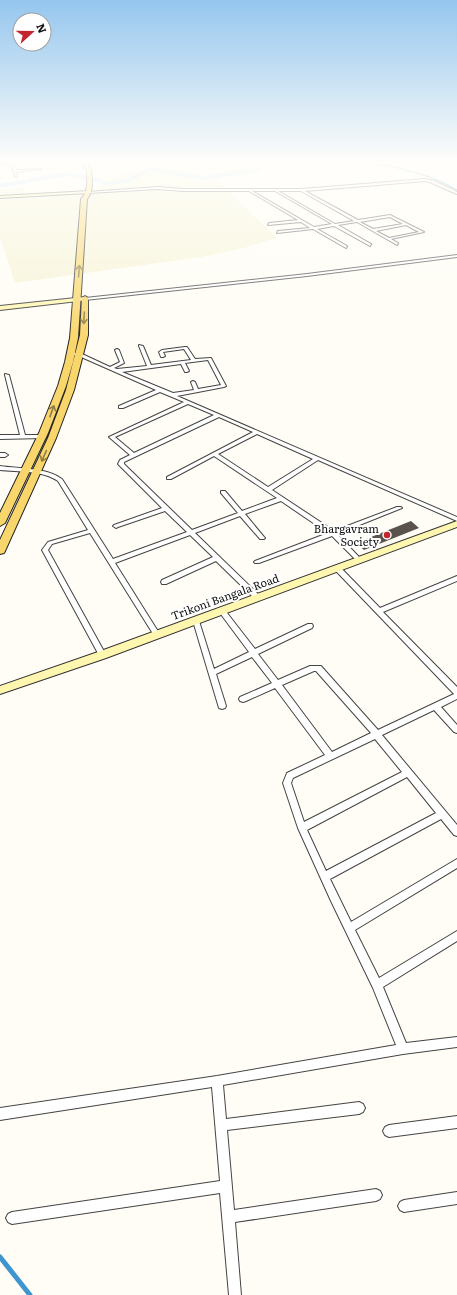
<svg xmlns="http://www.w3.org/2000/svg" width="457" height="1295" font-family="Literata,serif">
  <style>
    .farmland { fill: #f6f3d4 }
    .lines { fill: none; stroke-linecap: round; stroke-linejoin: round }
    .stream-far1 { stroke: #3f96cf; stroke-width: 1.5 }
    .stream { stroke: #3f96cf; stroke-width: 5 }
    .river { fill: #b9e0f7; fill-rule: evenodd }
    .building { fill: #5a524d }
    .street-casing { stroke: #444; stroke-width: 2 }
    .secondary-casing { stroke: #333; stroke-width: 2 }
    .primary-casing { stroke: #222; stroke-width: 2 }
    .street { fill: #fff; fill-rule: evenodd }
    .secondary { fill: #fff6b0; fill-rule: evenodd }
    .primary { fill: #f9d66b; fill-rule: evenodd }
    .oneway { stroke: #917d42 }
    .poi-dot { fill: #c4262e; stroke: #fff; stroke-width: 1.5 }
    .labels { text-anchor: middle; stroke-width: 4; stroke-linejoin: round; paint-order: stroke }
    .poi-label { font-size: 11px; fill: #111; stroke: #fff; text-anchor: end }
    .street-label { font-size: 11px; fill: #111; stroke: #fff }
  </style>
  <rect width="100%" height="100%" fill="#fffdf5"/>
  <path class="farmland" d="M174,169L196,172L219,182L277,238L240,249L201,257L15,283L0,238V200L93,193L108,175L145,170Z
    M23,187L27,195L0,197V189Z"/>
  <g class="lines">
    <path class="stream-far1" d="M364,162C398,167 427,173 457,190"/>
    <path class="stream" d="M0,1257L30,1295"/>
    <path class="river" d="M247,162H254L260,166L261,169L254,173L202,180L151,171L130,182L107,186L98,182L66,176L0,188V184L66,172L100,178L108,182L126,179L150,167L202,176L255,168Z"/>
  </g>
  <path class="building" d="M411,521L419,528L364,550L356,543Z"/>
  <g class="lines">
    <g class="street-casing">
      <path id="street" d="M0,162H13L16,170L41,169L16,172L17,176L16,177L15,176L11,164H0Z
        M394,162H417L395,163Z
        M425,179L434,181L457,192V194L432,183L425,181L305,191L358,220L390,215L424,232L391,239L398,243L397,245L357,222L338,225L371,244L370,246L334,226L317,229L347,246L346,248L313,229L277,233L278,231L310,228L301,222L268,225L269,223L298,220L249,191H183L158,189L88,193L87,192L158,187L183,189H302ZM252,191H275L332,224L314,227ZM278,191H301L354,221L335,224ZM390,217L403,224L373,229L360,222ZM406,225L419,232L389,238L376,231Z
        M457,255V257L307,276L85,300L83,299L85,298L307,274Z
        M139,345L143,346L151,365L191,360L184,349L163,352L165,356L163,357H161L159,352L162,350L185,347H187L195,359L211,358L226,386L224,387L177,396L457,517V521L318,460L272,490L334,531L397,507H401L402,508L337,534L361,559L362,560L361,561H357L332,536L259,563H255L254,562L255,561L328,533L281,501L245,514L264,537L265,538L264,539H260L240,516L195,533L260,596L261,598L260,600H256L216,561L166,584H162L161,582L162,580L213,557L190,535L115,563L159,633L160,635L157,638L155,637L90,533L52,544L48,550L106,655L104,657H100L42,550L48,542L88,530L58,481C42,470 19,472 0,470V466C20,469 45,467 62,479L113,559L187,532L165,511L118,527L116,528L113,526L114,525L162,508L118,464L120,460L130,455L109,437L184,402L160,392L123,408H119V406L156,390L79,356L71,354L73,353L82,354L110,367L120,362L115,350L117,349L119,350L124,363L114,368L117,369L147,366L139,346ZM208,360L221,385L198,389L195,382L193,381L191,382L194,390L173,393L122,372L181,364L185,372H187L189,371L185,363ZM188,404L214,415L134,453L115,437ZM219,417L253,432L167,477V479H171L214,456L277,498L242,511L225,491H221V493L238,513L192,530L124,464V462ZM257,434L313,459L268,487L218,454Z
        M5,374L9,375L25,435H42L45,437L44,438L0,439V435H20L5,375Z
        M0,453H5L8,455L5,457H0Z
        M335,566H339L380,608L457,576V581L383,612L457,687V699L441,707L457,725V733L454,732L434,710L382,735L457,825V836L454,835L441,819L330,879L351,922L457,859V868L355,930L379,978L457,931V941L383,987L406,1043L457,1037V1047L403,1054L223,1085L226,1119L359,1102L363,1104L365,1108L363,1112L359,1114L227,1130L234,1210L376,1189L380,1191L382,1195L380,1199L376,1201L235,1222L241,1295H229L220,1193L12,1224L8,1222L6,1218L8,1214L12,1212L220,1181L212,1087L0,1120V1108L217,1076L396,1045L373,988L331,901L298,828L283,783L287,773L325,755L275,688L246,701L243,702L240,701L239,699L240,697L272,683L252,657L216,674L226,706L225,708L222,709L219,708L193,621L196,619L199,621L214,669L249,652L220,613L219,611L220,609H224L255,649L308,624H312L313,626L312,628L258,654L278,680L310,666H321L378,730L454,694L335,570L334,568ZM314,671H316L371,733L332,752L282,685ZM375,739L402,772L304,822L291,783L293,778ZM407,777L436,813L326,871L307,830Z
        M457,1116V1128L389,1137L385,1135L383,1131L385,1127L389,1125Z
        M457,1192V1204L404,1212L400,1210L398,1206L400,1202L404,1200Z"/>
    </g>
    <g class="secondary-casing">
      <path id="secondary" d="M89,191L88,193L0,198V196Z
        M85,297L88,299L87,300L0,310V306Z
        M457,521V527L106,658L0,694V686L98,652Z"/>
    </g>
    <g class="primary-casing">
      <path id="primary" d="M84,162H88V166L91,169C92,179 94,191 87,199L78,338L73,362L66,386L48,433L5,523L0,526V513L39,433L58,386L65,362L70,338L81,199C89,191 87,180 87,170L84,167Z
        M85,296L88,298V335L74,390L56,438L5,551L4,553L0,554V540L48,438L66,390L80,335L82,298Z"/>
    </g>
    <use href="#street" class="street"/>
    <use href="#secondary" class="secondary"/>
    <use href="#primary" class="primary"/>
  </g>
  <defs><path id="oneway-shaft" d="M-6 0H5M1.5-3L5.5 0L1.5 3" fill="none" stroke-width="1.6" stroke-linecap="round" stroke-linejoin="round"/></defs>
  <g class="oneway">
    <use href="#oneway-shaft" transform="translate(79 271) rotate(-86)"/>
    <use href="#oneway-shaft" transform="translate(84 318) rotate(93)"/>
    <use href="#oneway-shaft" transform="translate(52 411) rotate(-70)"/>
    <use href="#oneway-shaft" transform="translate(44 456) rotate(114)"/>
  </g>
  <linearGradient id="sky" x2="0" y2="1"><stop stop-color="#95c6ee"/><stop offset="0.47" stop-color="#fffefa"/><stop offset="1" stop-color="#fffefa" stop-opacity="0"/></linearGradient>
  <rect width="457" height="343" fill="url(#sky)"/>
  <circle class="poi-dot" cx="387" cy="535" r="4"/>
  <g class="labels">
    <g class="poi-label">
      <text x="379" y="533">Bhargavram<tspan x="379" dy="13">Society</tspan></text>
    </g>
    <g class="street-label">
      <text transform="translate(225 597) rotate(-20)" y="4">Trikoni Bangala Road</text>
    </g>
  </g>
  <g transform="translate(32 32) rotate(69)"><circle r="19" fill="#ffffff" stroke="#a0a0a0"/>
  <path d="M0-3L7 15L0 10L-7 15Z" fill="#c4262e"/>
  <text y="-6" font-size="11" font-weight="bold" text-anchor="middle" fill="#111111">N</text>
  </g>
</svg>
